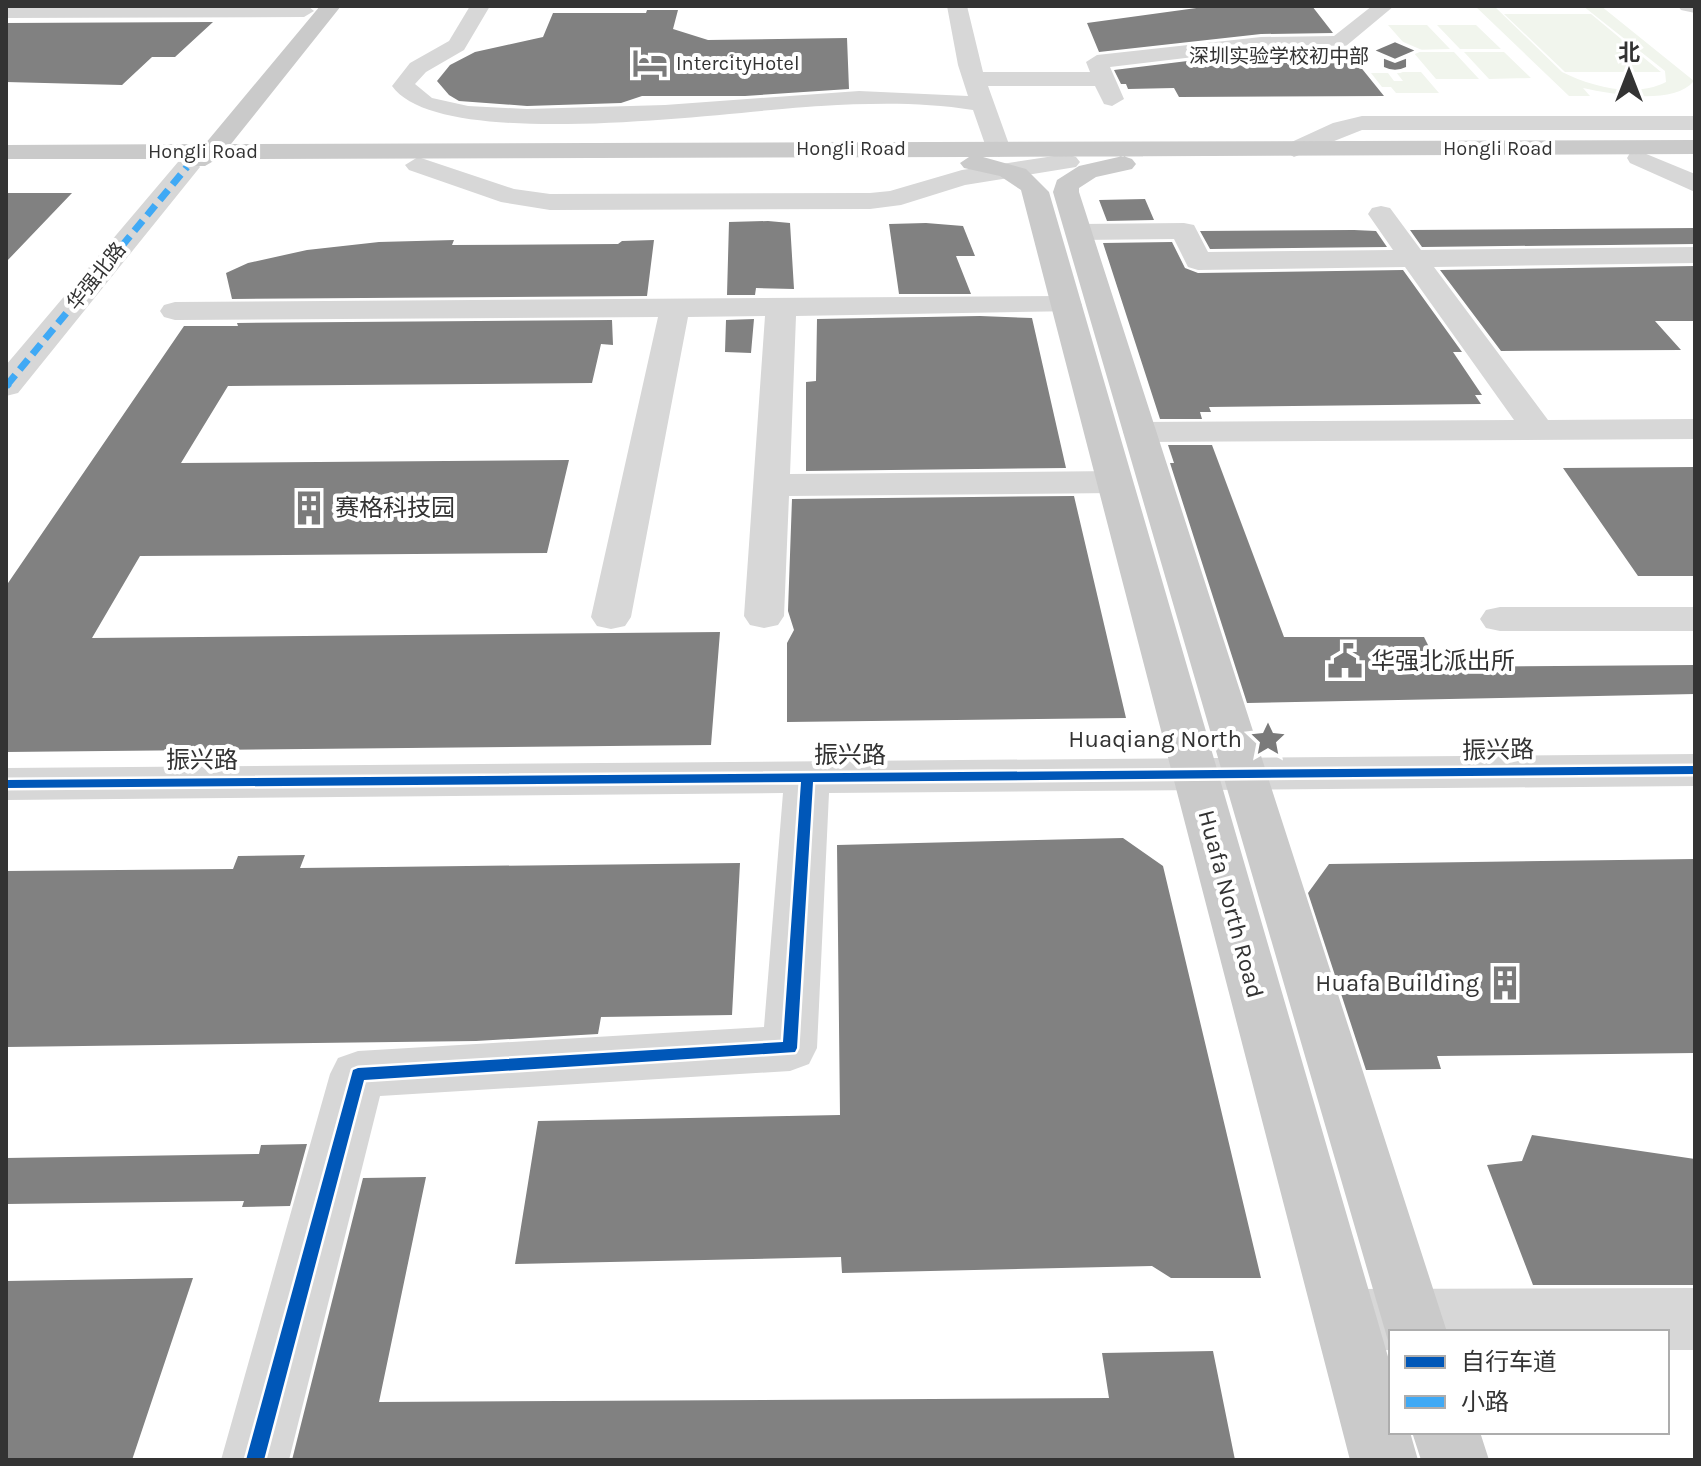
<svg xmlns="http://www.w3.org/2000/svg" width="1701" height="1466" font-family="Karla,'Noto Sans SC',sans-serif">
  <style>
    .green { fill: #f1f5ed }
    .building { fill: #818181 }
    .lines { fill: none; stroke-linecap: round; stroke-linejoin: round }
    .minor { fill: #d7d7d7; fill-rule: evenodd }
    .major { fill: #cacaca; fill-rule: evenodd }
    .quiet-far1 { stroke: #3fa9f5; stroke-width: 7; stroke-dasharray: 13 7; stroke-linecap: butt }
    .quiet { stroke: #3fa9f5; stroke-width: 8; stroke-dasharray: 17 8; stroke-linecap: butt }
    .cycleway-casing { stroke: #fff; stroke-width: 5 }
    .cycleway { fill: #0057b8; fill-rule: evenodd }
    .labels { text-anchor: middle; stroke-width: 8; stroke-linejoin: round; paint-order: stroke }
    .far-poi-label { font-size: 20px; fill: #333; stroke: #fff; text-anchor: end }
    .far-street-label { font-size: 20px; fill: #333; stroke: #fff }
    .poi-label { font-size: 24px; fill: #333; stroke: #fff; text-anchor: start }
    .street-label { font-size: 24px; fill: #333; stroke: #fff }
  </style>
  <rect width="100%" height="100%" fill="#fff"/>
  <path class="green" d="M1475,6H1494L1562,72C1592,87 1635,98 1666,82L1665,71L1583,6H1601L1694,81C1673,106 1611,94 1583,88L1590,96H1569Z
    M1504,14H1591L1661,72H1565Z
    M1388,25H1427L1450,49L1410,50Z
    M1437,25H1476L1501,49H1460Z
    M1413,52H1454L1479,79H1436Z
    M1464,52H1504L1531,78L1489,79Z
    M1396,72H1421L1439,93H1396L1391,87H1382L1371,73H1388L1394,81H1403Z"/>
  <path class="building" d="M1211,6H1312L1333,33L1261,34L1099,52L1087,23Z
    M647,10H678L673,29L708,40L847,38L849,89L745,96H642L621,103L527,106L459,101L449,95L437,81L450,65L475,52L543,37L553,13H646Z
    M213,22L175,57H152L122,85L6,82V23Z
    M1346,49L1384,96L1179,97L1174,88L1128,89L1126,84H1121L1114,70L1261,52Z
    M6,193H72L6,262Z
    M1145,199L1154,220L1107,221L1099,200Z
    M768,221L790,223L794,289L756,288L755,295H727L729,222Z
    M926,223L963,226L975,256H956L971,294H899L889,224Z
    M1695,228V244L1422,247L1410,230Z
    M1354,230L1376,231L1387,247L1210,249L1200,231Z
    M454,240L452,245L618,244L622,241L654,240L647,296L232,299L226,273L248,263L307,250L379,242Z
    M1172,242L1185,268L1198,273L1403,270L1462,352H1453L1482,395H1475L1481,404L1209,407L1211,412H1200L1202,419H1160L1103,243Z
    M1695,266V321H1655L1681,350L1501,351L1440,270Z
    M980,316L1032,318L1066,468L806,471V382L816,381L817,319Z
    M754,319L751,353L725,352L726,320Z
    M612,320L613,345L601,344L592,383L228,386L181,463L569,460L547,553L140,556L92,638L720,632L711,745L6,752V586L184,326H238L237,323Z
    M1168,445H1212L1284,637H1424L1439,667L1695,665V694L1247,703L1170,463H1174Z
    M1695,467V576H1638L1563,468Z
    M1074,496L1126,718L787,722V643L794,630L788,611L792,499Z
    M1123,838L1163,866L1261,1278H1171L1152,1266L842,1273L841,1257L515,1264L538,1121L840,1115L837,845Z
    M305,855L300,868L740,863L732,1015L601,1017L598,1034L476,1041L6,1047V871L233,869L238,856Z
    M1695,859V1053L1437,1056L1441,1069L1366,1070L1308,893L1329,864Z
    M1532,1135L1695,1159V1285H1533L1487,1165L1522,1161Z
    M307,1144L290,1206L242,1207L244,1201L6,1204V1158L259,1154L261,1145Z
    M426,1177L379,1402L1109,1398L1102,1353L1213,1351L1235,1460H292L363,1178Z
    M193,1278L132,1460H6V1281Z"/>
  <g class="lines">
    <path class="minor" d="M6,6H308L314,11L304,17L6,18Z
      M470,6H490L464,50L426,72L415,84L432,98L468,106L527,109L665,105L859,91L968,96L958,65L947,6H967L983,72H1090L1086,62L1097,55L1261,37L1334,36L1372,6H1394L1346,46L1339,48L1261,49L1110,67L1124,99L1112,106L1104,104L1095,86H988L1011,150L999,157L987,150L973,110C923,102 872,103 821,106C738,110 441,155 392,86L410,63L449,41Z
      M1678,6H1695V13L1681,10Z
      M1362,116H1695V130H1362L1294,157L1282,150L1285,145L1333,123Z
      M1639,151L1695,174V192L1630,163L1627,158L1630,153Z
      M1067,154L1076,157L1080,162L1076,167L965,185L901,205L870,209L550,210L501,202L409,170L405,165L418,157L514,189L550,194L870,193L890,191L962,170Z
      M187,159L196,162L200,167L196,172L18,393L6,396V365L178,162Z
      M1381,206L1390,208L1421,250L1695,247V263L1434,267L1548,420L1695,419V439L1140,442L1128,439L1123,432L1128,425L1140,422L1514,420L1405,267L1198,270L1188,267L1174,239L1079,240L1069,238L1065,232L1069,226L1079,224L1184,223L1194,225L1208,252L1393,250L1368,214L1372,208Z
      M1067,296L1078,299L1082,305L1078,311L796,316L790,474L1115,471L1128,474L1133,482L1128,490L1115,493L789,496L784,616L778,625L764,628L750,625L744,616L765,316L688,317L631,617L625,626L611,629L597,626L591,617L658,317L175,320L164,317L160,311L164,305L175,302Z
      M1500,607H1695V631H1500L1486,628L1480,619L1486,610Z
      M1695,754V786L829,793L817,1048L809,1064L790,1071L380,1096L289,1460H221L330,1074L338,1058L358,1051L764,1027L783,793L6,800V768Z
      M1695,1288V1350H1667V1332H1391V1350L1346,1351L1324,1342L1314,1320L1324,1298L1346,1289Z"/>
    <path class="major" d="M320,6H341L231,144L1695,140V154L983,157L1026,169L1049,192L1391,1367V1432H1410L1418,1460H1350L1021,190L1000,176L964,168L960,163L969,157L217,159L205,166H187L185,159H6V145L205,144Z
      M1123,156L1132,159L1136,164L1132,169L1096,177L1079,188V192L1447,1332H1391V1351L1053,192L1057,180L1079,166Z
      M1412,1432H1480L1489,1460H1421Z"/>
    <path class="quiet-far1" d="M7,385L187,167"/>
    <path class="quiet" d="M6,386L9,383"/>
    <g class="cycleway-casing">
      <path id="cycleway" d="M1695,766V774L813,782L797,1048L795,1052L364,1080L264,1460H246L353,1070L358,1068L783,1042L801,782L6,788V780Z"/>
    </g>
    <use href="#cycleway" class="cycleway"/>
  </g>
  <defs>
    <g id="school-bare" transform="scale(2.76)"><path d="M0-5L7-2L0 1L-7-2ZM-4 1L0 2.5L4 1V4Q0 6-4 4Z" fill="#7a7a7a" stroke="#fff" stroke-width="2.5" paint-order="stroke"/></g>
    <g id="hotel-bare" transform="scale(2.76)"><path d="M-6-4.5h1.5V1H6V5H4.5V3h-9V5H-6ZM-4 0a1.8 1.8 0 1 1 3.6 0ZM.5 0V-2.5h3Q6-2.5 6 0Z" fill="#7a7a7a" stroke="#fff" stroke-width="2.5" paint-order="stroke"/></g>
    <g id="building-bare" transform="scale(2.76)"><path d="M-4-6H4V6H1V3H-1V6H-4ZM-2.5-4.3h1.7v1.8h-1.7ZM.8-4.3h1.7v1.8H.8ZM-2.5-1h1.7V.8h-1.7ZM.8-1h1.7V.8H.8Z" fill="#7a7a7a" stroke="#fff" stroke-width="2.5" paint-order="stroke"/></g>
    <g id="civic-bare" transform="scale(2.76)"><path d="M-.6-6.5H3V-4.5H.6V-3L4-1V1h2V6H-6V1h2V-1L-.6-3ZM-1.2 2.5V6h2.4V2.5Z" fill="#7a7a7a" stroke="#fff" stroke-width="2.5" paint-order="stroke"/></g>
    <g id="sight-bare" transform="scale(2.76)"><path d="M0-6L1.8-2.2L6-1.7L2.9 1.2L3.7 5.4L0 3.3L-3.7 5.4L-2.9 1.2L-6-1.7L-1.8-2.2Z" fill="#7a7a7a" stroke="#fff" stroke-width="2.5" paint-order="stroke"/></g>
  </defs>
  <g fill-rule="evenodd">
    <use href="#school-bare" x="1395" y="56"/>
    <use href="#hotel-bare" x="650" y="63"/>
    <use href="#building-bare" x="309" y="508"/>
    <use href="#civic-bare" x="1345" y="661"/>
    <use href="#sight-bare" x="1268" y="739"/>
    <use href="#building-bare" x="1505" y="983"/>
  </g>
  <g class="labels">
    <g class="far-poi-label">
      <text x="1369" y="63">深圳实验学校初中部</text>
      <text x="676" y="70" text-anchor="start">IntercityHotel</text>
    </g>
    <g class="far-street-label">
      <text x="851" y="155">Hongli Road</text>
      <text x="1498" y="155">Hongli Road</text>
      <text x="203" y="158">Hongli Road</text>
      <text transform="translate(96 276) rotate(-51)" y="7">华强北路</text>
    </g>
    <g class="poi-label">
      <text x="335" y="516">赛格科技园</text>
      <text x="1371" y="669">华强北派出所</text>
      <text x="1242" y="747" text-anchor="end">Huaqiang North</text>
      <text x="1479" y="991" text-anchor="end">Huafa Building</text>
    </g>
    <g class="street-label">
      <text transform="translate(1498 750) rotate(-1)" y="8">振兴路</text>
      <text x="850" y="763">振兴路</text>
      <text x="202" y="768">振兴路</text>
      <text transform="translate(1231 904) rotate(75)" y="8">Huafa North Road</text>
    </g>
  </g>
  <rect width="1701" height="1466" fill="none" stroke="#333333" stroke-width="16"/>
  <rect x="1389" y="1330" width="280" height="104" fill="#ffffff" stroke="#adadad" stroke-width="2"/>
  <rect x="1405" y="1356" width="40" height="12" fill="#0057b8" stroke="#adadad" stroke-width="2"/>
  <text x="1461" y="1370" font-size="24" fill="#333333">自行车道</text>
  <rect x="1405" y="1396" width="40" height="12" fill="#3fa9f5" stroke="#adadad" stroke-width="2"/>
  <text x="1461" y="1410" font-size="24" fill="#333333">小路</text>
  <g transform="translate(1629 72)" stroke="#ffffff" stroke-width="6" paint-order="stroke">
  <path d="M0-6L14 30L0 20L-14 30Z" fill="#333333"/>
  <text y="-12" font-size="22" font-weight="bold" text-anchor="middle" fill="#333333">北</text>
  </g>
</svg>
